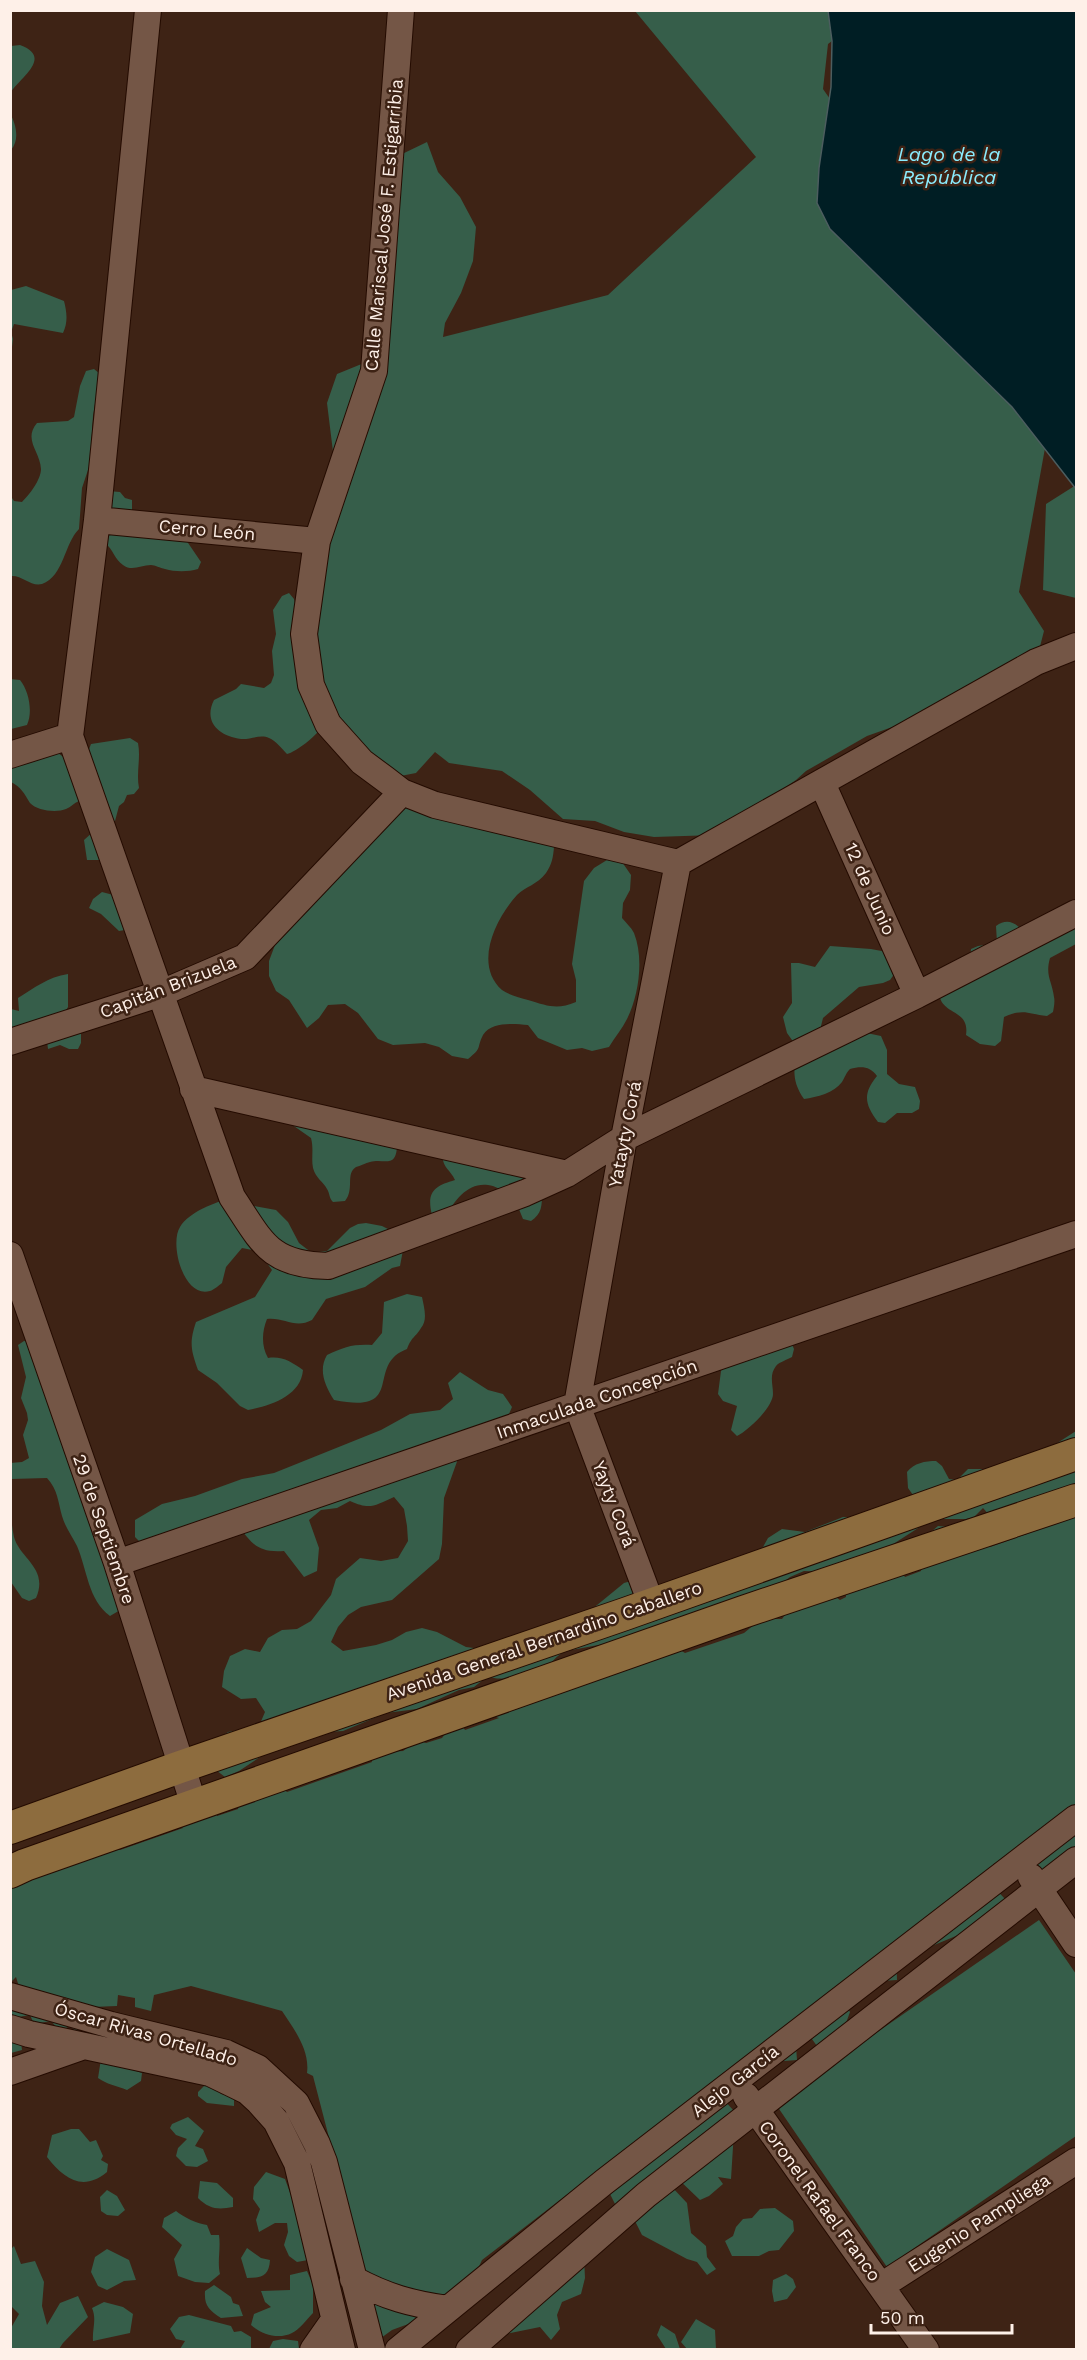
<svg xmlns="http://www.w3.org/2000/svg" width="1087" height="2360" font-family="'Work Sans',sans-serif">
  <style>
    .green { fill: #365e4a }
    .water { fill: #001e24; stroke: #4c5d5f; stroke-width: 1.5 }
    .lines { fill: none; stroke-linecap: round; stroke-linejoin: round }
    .minor-casing { stroke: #240b01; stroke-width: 28 }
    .major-casing { stroke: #240b01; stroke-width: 34 }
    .minor { stroke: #745646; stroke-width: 26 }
    .major { stroke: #8d6c3e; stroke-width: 32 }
    .labels { text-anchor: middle; stroke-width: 5; stroke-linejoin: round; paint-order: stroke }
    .street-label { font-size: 18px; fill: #fef0e8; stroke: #3e2315 }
    .water-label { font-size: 20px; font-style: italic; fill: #8aecfe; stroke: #3e2315 }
  </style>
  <rect width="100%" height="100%" fill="#3e2315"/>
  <path class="green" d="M635,11H841L832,41L828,44L823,89L1051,415L1019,592L1044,631L1036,662L898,725L867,736L806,771L796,780L715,835L654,837L624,832L595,821L563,819L530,790L502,771L449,763L435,752L416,773L385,779L328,724L314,617L335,468L327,403L337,374L364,363L400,155L427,142L438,172L460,197L476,227L473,261L461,293L445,323L443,337L608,295L756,157Z
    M20,45C53,57 21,77 11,92V46Z
    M10,113C16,125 20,139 11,150Z
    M26,286L64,301C67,313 68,322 63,333L14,324L11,332L13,339L11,355V290Z
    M94,369L100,374L93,416L90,464L82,488L79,529C64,544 64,576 42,584C31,587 22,575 11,576L10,495L14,501L22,502C29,495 41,480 41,469C40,451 23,440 37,423L68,421L74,417L80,386L86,371Z
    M1076,485V598L1043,590L1046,504Z
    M107,491L120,492L125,498L132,500V515L184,537L201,562L198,569C188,572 175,572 165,569C160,568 155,565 151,565C141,565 132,572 123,565C115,560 113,549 105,543Z
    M289,593L294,599L296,607L320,729C316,736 296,752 287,754C282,749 276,741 269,738C260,734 250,740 241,739C219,736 203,722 214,700L236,689L241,684L264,688L271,683L274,675L272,651L276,634L273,610L282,596Z
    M10,679L20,680C29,691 33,712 27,725L11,729Z
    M130,738L138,743C141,758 136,773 139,788L134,794L127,795L124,802L119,806L115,821L107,822L88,752L91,744Z
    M58,753L70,762L79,801C74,803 71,807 66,809C57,813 37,811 30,803C24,793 21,787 11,782V759Z
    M414,803L541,839L554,847C553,858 552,864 546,873C537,885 526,886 517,895C496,918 473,964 502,990C509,995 520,998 528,1000C548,1006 557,1010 576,1002V980L572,964L584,881L594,868L607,860L622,862L631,875L630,890L623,903L622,918C626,923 631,927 634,933C644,958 639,995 627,1019C622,1029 615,1037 609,1047L592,1051L582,1048L567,1050L538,1038L528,1025C514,1024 492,1021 483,1035C476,1049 483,1047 468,1059L452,1056L439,1047L425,1043L393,1045L378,1039L358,1013L345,1004L328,1005L319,1018L307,1028L289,1000L276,991L269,976V961L275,945L283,930L354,861L400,812Z
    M93,832L102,860H87L84,840Z
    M102,892L121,897L125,930L119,931L101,914L89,908L93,899Z
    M1076,919V944L1050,958C1045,976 1052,981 1054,997C1055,1001 1054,1007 1053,1012L1047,1016C1028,1014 1024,1008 1004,1017L1001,1041L995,1046L980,1044L966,1035C970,1008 940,1016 939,992L968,974L971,949L978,946L997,943L996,926C1007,918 1015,922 1024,932Z
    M830,946L871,949L887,952L895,973L890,980L883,983L859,987L823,1018L821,1026L824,1032L857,1031L881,1036L887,1050V1074L899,1084L915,1087L920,1101L919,1109L912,1113H897L885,1123L878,1122C864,1104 863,1093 877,1076C870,1066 861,1066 850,1069C846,1073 845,1077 842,1082C834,1093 817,1097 804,1099C791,1080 794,1069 797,1047L787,1033L783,1017L792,1003L791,963H799L815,967Z
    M68,974V1007L62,1017L11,1036V1009L19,1011L18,998C34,988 48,977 68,974Z
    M81,1031V1043L78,1049H69L60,1045L48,1049L47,1041Z
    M289,1116L397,1146C396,1169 384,1158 370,1162C366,1163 360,1166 356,1167C345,1174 355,1189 345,1201L333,1202C329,1198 330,1194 327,1189C323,1181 316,1179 313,1168C311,1158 314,1149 311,1138L291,1124Z
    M443,1153L528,1175L542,1193C542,1205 542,1214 531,1221L523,1219L514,1197C506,1193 497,1186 488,1185C469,1182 454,1200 447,1215H432C426,1191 435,1186 455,1180C450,1169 441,1167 443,1153Z
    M232,1197L254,1206L276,1210L288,1222L299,1243L312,1253L327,1251L350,1228L358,1224L366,1223L382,1226L390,1230L403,1250L400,1266L392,1268L365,1287L326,1299L312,1320C295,1329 284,1317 267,1319C262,1331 261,1346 268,1358C283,1356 291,1362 303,1370C301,1396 270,1406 248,1410L240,1406L217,1383L198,1370C191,1350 189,1343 196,1322L255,1297L272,1270L258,1251L242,1248L226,1267L222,1283C219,1285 214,1290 210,1291C184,1299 169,1244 180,1227C190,1211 215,1203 232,1197Z
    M407,1294L422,1297C424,1307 428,1320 421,1328C415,1338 412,1336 407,1349C364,1365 408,1415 334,1400C325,1386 318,1370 327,1355C344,1347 353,1344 372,1345L382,1333L384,1302Z
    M24,1341L33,1342L127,1606L110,1616C88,1600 87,1569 77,1546C72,1536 65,1527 62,1516C58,1502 58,1490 47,1478L11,1479L10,1463L22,1462L29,1458L23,1435L28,1420L27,1413L21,1398L26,1377L18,1345Z
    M791,1342L794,1349L792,1357C787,1360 779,1362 776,1366C769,1375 773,1384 773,1394C773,1407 748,1431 737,1436L731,1430L737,1406L723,1401L718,1394L721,1371L725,1363Z
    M460,1372L488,1390L503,1394L512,1407L506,1421L459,1456L444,1498L442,1544L439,1559L392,1600L361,1607L348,1615L338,1627L331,1642L343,1651L376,1645L392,1640L406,1632L422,1628L437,1632L466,1647L482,1649L591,1610L624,1583L631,1581L671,1586L759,1554L768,1538L782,1529L805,1532L843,1517L868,1518L913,1495L908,1488L907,1472C914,1463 925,1461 936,1461L942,1466L949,1479L957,1480L968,1469H984L987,1473L1051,1447L1076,1431V1489L990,1516L983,1508L974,1517L966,1519H942L926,1523L887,1548L828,1572L804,1571L790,1577L780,1585L648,1629L620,1641L566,1651C556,1655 552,1663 544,1670C534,1678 499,1682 488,1676L474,1687L459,1690L417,1709L386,1713L343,1731L327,1732L266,1753L239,1771L225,1777L212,1767L215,1741L228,1732L259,1726L265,1712L256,1698L241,1699L222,1687L224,1671L230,1656L245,1649L260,1652L268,1638L282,1630L297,1629L311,1621L331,1595L336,1579L360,1558L381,1561L398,1558L408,1541L407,1526L404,1509L394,1497C374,1506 370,1510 350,1501L337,1508L321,1510L309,1520L319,1548L317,1571L304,1577L284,1551C256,1553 252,1543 236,1523L147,1549L135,1537V1520L162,1504L195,1496L242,1479L274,1473L381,1430L410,1414L440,1410L453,1399L448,1383Z
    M1049,1502L1076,1505V1872L1068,1876L1023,1866L994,1863L991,1884L1005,1899L980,1926L927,1948L896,1947L897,1980L881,1981L859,1968L846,1996L833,1988L831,1990L837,1992L850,2012L842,2034L817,2046L809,2035L796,2046L797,2060L759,2063L741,2060L709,2084L734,2111L624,2205L615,2204L604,2182L595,2173L482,2260L470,2286L430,2305L411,2323L392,2330L381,2338L313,2076L307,2073C310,2050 294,2029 282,2011L191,1986L154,1995L151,2011L135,2007V1998L118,1995L117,2006L92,2007L23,2000L16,1977L11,1982V1863L101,1849L120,1850L183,1828L180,1824L216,1810L217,1816L238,1809L240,1798L264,1772L287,1792L372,1762L371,1758L384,1752L403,1751L418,1740L426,1743L442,1738L451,1726L463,1727L465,1730L499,1718L484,1713L680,1650L685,1653L744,1633L755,1624L771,1619H782L811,1579L840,1600L846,1597V1595L859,1586L900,1570L905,1577L921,1571L925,1537L938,1526L986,1530L990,1547L1027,1534Z
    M10,1513C12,1521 12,1529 14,1537C20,1559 49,1568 36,1598L29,1601L22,1598L11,1582Z
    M1039,1920L1076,1974V2136L887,2267L775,2103Z
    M10,1997L94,2032L86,2040L70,2026L60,2031L51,2021L34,2024L30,2015L18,2017L22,2050L11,2053Z
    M101,2059L142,2073L141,2081L127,2090C117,2086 106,2084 98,2078Z
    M207,2083L214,2086L221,2094L234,2097V2106L207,2103L198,2096V2092Z
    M188,2117L204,2131L195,2146L203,2149L208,2161L197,2167L186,2166L176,2156L178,2148L187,2139L176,2135L170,2128L172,2124Z
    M71,2129H79L90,2142L96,2140L103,2156L101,2160L108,2164L107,2172C83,2192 64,2179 47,2157L52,2135Z
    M734,2131L731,2179L718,2177L723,2184L709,2196L700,2200L676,2177Z
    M266,2172L285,2179L305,2234L308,2260L297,2262L289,2256L284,2245L288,2232L287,2223H275L259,2232L256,2220L260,2209L253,2199L254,2187Z
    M200,2181L217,2183L233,2198V2207C218,2210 209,2209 198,2198Z
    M671,2186L687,2203L691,2233L706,2246L707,2257L716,2269L707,2275L697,2262L687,2259L642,2235L635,2221Z
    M107,2190L117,2196L125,2210L118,2216L107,2215L101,2211L100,2197Z
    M775,2208L793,2221L794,2231L779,2250L769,2251L759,2256H732L725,2241L733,2236L736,2227L743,2219L752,2218L760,2209Z
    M176,2211C183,2217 198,2224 207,2225L211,2235H219C221,2249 217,2261 220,2274L209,2283L195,2282L178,2276L174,2259L182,2245L162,2227L164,2218Z
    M14,2246L21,2264L35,2261L44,2282L42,2306L47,2325L60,2303L78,2296L88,2317L63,2343L59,2349H11V2328L19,2314L11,2306V2249Z
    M247,2248L261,2258L270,2260C269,2276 262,2278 247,2278L241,2258Z
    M107,2249L129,2260L136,2280L124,2281L107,2290L98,2286L91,2272L95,2257Z
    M584,2257L585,2278L581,2294L562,2302L557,2315L560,2329L551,2340L540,2327L505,2334Z
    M307,2271L313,2285V2313C307,2319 299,2330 292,2333C278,2340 261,2334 251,2325L254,2314L271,2307L265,2302L261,2291L290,2290V2275Z
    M786,2274L793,2279L796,2287L787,2299L774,2302L772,2291L773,2280Z
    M214,2285L231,2297L233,2303L239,2305L243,2316L221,2318C209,2310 204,2306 205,2291Z
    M104,2302L123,2307L133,2314L130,2333L93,2341C92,2328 97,2320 92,2308Z
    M189,2315L231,2326L234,2332L241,2331L251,2337V2349H180L185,2341L176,2339L170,2329L179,2317Z
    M696,2319L715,2330L716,2349H687L681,2342Z
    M661,2325L675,2334L680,2349H666L657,2335Z
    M283,2339L298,2341L299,2349H269L273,2341Z"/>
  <path class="water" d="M828,11H1076V489L1012,407L830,229L817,203L819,168L831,87L832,41Z"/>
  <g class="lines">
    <g class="minor-casing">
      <path id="minor" d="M148,10L97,520L70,736L232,1197C262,1242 269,1265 328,1266L525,1193L567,1174L624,1138L917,995L1076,913
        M401,10L374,371L317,541L304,634L311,685L328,724L362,762L385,779L402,792L435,805L678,863
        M97,520L317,541
        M10,755L70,736
        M822,783L917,995
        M678,863L1036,662L1076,646
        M10,1042L159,994L245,957L402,792
        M193,1089L567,1174
        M10,1255L117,1563L194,1805
        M117,1563L1076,1234
        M651,1603L577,1405L624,1138L678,863
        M1031,1877L1076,1944
        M10,1996L111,2025L226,2053L258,2068L296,2103L317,2144L324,2162L372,2350
        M10,2028L29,2034L210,2073L247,2091L259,2102L276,2121L297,2163L342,2350
        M10,2072L84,2046
        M746,2096L926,2350
        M353,2279C386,2297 412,2304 448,2309
        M881,2286L1076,2161
        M313,2350L334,2320
        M398,2350L604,2182L1076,1818
        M469,2350L646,2195L1076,1860"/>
    </g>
    <g class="major-casing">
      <path id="major" d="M10,1828L180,1767L625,1614L1076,1454
        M10,1872L25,1865L743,1612L1076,1500"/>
    </g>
    <use href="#minor" class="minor"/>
    <use href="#major" class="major"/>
  </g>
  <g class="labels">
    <g class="street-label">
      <text transform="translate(384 225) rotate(-85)" y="6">Calle Mariscal José F. Estigarribia</text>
      <text transform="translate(207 530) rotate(5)" y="6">Cerro León</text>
      <text transform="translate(870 889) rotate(66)" y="6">12 de Junio</text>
      <text transform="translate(168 987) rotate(-21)" y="6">Capitán Brizuela</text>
      <text transform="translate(625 1134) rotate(-79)" y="6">Yatayty Corá</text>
      <text transform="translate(597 1399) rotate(-19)" y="6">Inmaculada Concepción</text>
      <text transform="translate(614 1504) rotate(69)" y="6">Yayty Corá</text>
      <text transform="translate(104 1529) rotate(71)" y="6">29 de Septiembre</text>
      <text transform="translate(544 1641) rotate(-19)" y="6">Avenida General Bernardino Caballero</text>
      <text transform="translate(146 2034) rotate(16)" y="6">Óscar Rivas Ortellado</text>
      <text transform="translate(735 2081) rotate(-38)" y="6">Alejo García</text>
      <text transform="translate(820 2201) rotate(54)" y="6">Coronel Rafael Franco</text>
      <text transform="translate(979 2223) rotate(-33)" y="6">Eugenio Pampliega</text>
    </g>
    <g class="water-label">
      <text x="949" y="161">Lago de la<tspan x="949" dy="23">República</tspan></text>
    </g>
  </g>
  <rect width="1087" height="2360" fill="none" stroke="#fef0e8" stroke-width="24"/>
  <path d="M871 2324v9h141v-9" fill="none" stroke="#fef0e8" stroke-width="3"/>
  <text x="880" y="2324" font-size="18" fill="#fef0e8" stroke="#3e2315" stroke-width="4.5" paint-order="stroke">50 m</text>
</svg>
